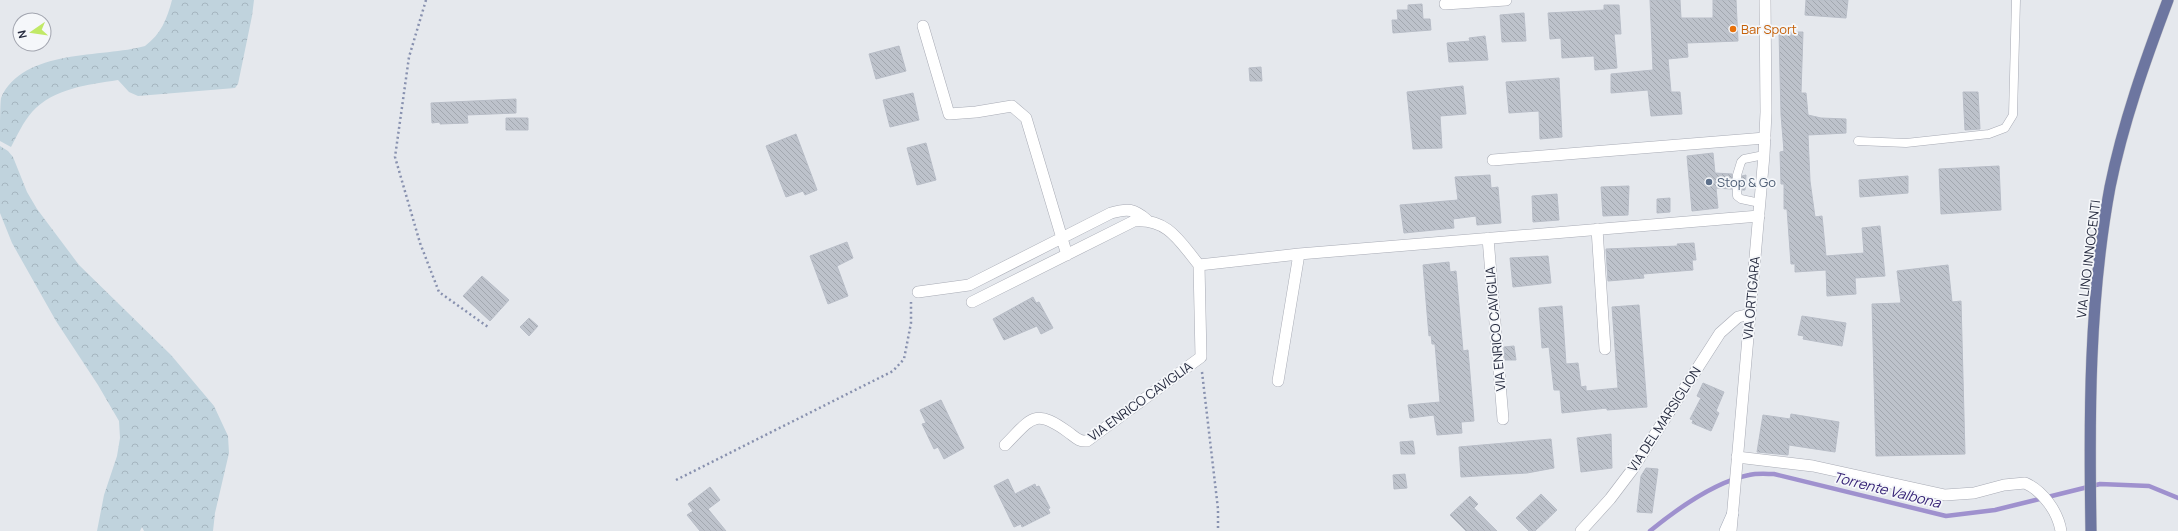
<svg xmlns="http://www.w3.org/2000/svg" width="2178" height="531" font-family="Manrope,sans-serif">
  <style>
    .forest { fill: url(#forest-crowns) }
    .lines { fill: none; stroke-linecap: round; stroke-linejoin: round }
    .stream { stroke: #9f91ce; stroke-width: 4.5 }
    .building { fill: url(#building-back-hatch); stroke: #b8bdc7 }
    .service-casing { stroke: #a8abb5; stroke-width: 9 }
    .minor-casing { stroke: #a8abb5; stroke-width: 12 }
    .tertiary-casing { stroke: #a8abb5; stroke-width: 12 }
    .secondary-casing { stroke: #a4aab8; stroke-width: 12 }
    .primary-casing { stroke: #c2c3c9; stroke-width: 12 }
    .path { stroke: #8891af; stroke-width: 2.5; stroke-dasharray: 2 3; stroke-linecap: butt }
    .service { stroke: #fff; stroke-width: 8 }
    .minor { stroke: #fff; stroke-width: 11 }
    .tertiary { stroke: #fff; stroke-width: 11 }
    .secondary { stroke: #fff; stroke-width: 11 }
    .primary { stroke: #6d76a0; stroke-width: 11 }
    .food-dot { fill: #e8710a; stroke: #f5f7fa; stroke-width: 1.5 }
    .service-dot { fill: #5c6f8a; stroke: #f5f7fa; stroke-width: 1.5 }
    .labels { text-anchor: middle; stroke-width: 3.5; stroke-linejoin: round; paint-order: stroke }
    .food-label { font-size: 13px; fill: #c56008; stroke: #f5f7fa; text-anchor: start }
    .service-label { font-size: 13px; fill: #4e5e75; stroke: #f5f7fa; text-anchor: start }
    .street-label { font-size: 13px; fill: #252a3e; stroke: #f5f7fa }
    .water-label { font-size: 14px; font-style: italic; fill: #362376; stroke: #f5f7fa }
  </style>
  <defs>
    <pattern id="forest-crowns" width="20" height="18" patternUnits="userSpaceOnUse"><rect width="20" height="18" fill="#c0d3dd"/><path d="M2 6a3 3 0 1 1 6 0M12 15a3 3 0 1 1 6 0" fill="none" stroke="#a5b5bf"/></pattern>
    <pattern id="building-back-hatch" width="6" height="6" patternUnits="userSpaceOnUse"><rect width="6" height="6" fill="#bdc2cb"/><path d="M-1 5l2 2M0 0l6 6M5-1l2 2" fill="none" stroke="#a2a7af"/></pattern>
  </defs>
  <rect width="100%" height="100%" fill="#e5e8ed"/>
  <path class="forest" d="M172,0H254L252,16L238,84L235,88L138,96L129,92L118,80C87,85 54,88 32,112C23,122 17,136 11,147L0,141C0,131 0,106 1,98C23,48 103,58 145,46C161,34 167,19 172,0Z
    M0,146L8,151L13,157L27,192L37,209L79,265L171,355L214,406L228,436L229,453L215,513L213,531H144L142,527L140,531H97L104,495L117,456L120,438L119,421L98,385L56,321L12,243L0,213Z"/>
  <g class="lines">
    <path class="stream" d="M1650,531C1677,509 1714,482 1749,475C1757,473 1767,474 1774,474L1946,516L1995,510L2100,484L2149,486L2178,498"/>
  </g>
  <path class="building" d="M1650,0H1680L1681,18H1713V0H1736L1738,41L1687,43L1688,57L1668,59L1671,92H1680L1682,114L1651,116L1648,90L1611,93V74L1653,70Z
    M1806,0H1848L1846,18L1805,15Z
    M1422,4L1423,19H1430L1431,30L1393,33L1392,20H1398L1397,10H1408V5Z
    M1604,5H1619L1621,34H1614L1617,68L1595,70L1594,56L1562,58L1561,38L1550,39L1548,13L1604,10Z
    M1524,13L1526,41L1502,42L1500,15Z
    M1779,32H1803L1801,93H1806L1808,115L1821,118L1846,119V133L1808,135L1810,181L1815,217L1822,216L1826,256L1864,253L1862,228L1880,226L1885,276L1855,278L1856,294L1827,296L1826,270L1795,272V264H1791L1787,209H1784V184H1781L1780,152L1784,151L1781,115Z
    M1485,36L1488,60L1449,62L1447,43L1470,41L1469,38Z
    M899,46L906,71L876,79L869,54Z
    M1261,67L1262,81H1250L1249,68Z
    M1559,78L1562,137L1540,139L1539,111L1509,113L1506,82Z
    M1463,86L1466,114L1440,116L1442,148L1413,149L1407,92Z
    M1963,92H1978L1980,129L1965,130Z
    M913,93L919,120L890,127L883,100Z
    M516,99V113L467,115L468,123L440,124V122L432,123L431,103Z
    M506,118H528V130H506Z
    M796,134L817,190L805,195L803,191L786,197L766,146Z
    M926,143L936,180L917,185L907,148Z
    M1713,153L1715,173L1732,174V189L1716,188L1718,208L1692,211L1687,156Z
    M1999,166L2001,210L1941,214L1939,169Z
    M1490,175L1491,188L1498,187L1501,223L1477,225L1476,216L1453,219L1454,228L1404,233L1400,205L1458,200L1455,177Z
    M1746,175L1745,190H1742V176Z
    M1908,176V193L1860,197L1859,180Z
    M1629,186L1628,215L1603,216L1601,187Z
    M1557,194L1559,220L1533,222L1532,196Z
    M1670,198V212L1657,213V199Z
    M847,242L853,258L837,266L848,296L828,304L810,256Z
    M1694,243L1696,260H1692L1693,270L1643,274L1644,278L1608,281L1606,249L1678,246L1677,244Z
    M1548,256L1551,283L1513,287L1510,258Z
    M1449,262L1450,272L1456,271L1463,351L1468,350L1474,421L1461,422L1462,433L1437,435L1434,415L1410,418L1408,405L1440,402L1435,344H1432L1431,335L1429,336L1423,265Z
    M1948,265L1952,302L1961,301L1965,454L1876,456L1872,304L1901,303L1897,271Z
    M482,276L509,300L490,321L463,296Z
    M1033,297L1036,303L1039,302L1053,328L1041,334L1037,326L1004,340L993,319Z
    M1639,305L1647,407L1607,410V408L1562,413L1560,390H1554L1549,347L1542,348L1539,308L1562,306L1566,364L1578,363L1581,387L1586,386V391L1618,388L1612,307Z
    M1802,316L1846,323L1842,346L1803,339L1804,336L1798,335Z
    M529,318L538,326L529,336L520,327Z
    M1514,346L1516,360H1505L1504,347Z
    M1703,383L1724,392L1716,411L1719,413L1711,431L1692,423L1693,420L1690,419L1701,398L1697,396Z
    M941,400L964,448L944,459L938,447L934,449L922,424L926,423L920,410Z
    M1791,414L1839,422L1835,452L1789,445L1788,455L1757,452L1763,415L1790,419Z
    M1611,434L1612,468L1581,472L1577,438Z
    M1551,439L1554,468L1527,473L1461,477L1459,447Z
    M1413,441L1415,454H1401L1400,442Z
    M1646,468L1658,469L1652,513L1637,512L1641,476Z
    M1405,474L1407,488L1394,489L1393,475Z
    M1008,479L1015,494L1035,484L1036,487L1039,486L1050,508L1048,509L1050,513L1022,527L1021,524L1014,527L994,486Z
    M710,487L720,500L708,509L726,531H700L687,515L693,511L688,504Z
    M1541,494L1557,510L1535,531H1529L1516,518Z
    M1470,496L1478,504L1474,508L1497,531H1466L1450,515Z"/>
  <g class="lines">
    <g class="service-casing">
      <path id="service" d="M1858,141L1906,143L1989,134L2005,128L2013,115L2016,0
        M1760,203L1741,199L1737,196V175L1741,162L1744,159L1764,155"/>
    </g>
    <g class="minor-casing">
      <path id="minor" d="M1445,4L1506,0
        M923,26L949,114L976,112L1012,106L1026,118L1067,255
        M1493,160L1765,138
        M1597,229L1605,349
        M1488,238L1503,419
        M918,292L969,285L1111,213C1128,208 1134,209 1147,220
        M972,302L1134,221C1168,218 1180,242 1199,265L1299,254L1759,216
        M1278,381L1299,254
        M1005,445C1031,419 1034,407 1068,432C1075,437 1079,442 1087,441L1201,357L1199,265
        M1737,457L1813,466L1945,495L1974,493L2004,485L2025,483C2043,491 2058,512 2061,531"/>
    </g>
    <g class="tertiary-casing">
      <path id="tertiary" d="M1581,531L1610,499L1632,470L1720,333L1738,317L1750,314
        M1731,531L1764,155L1766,112L1765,0"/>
    </g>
    <g class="secondary-casing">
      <path id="secondary" d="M1725,531L1733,513"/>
    </g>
    <g class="primary-casing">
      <path id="primary" d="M2091,531C2089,416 2089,300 2110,187C2123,123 2145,61 2168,0"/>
    </g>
    <path class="path" d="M426,0L409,57L395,157L420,243L439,292L488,327
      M1202,372L1218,509V531
      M676,480L893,371L904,359L911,323V302"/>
    <use href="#service" class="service"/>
    <use href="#minor" class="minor"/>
    <use href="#tertiary" class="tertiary"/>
    <use href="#secondary" class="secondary"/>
    <use href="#primary" class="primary"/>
  </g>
  <circle class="food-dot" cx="1733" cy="29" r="4"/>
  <circle class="service-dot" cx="1709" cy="182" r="4"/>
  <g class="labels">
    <g class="food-label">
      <text x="1741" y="34">Bar Sport</text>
    </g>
    <g class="service-label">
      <text x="1717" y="187">Stop &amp; Go</text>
    </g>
    <g class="street-label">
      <text transform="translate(2088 259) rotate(-83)" y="5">VIA LINO INNOCENTI</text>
      <text transform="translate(1751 298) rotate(-85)" y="5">VIA ORTIGARA</text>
      <text transform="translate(1495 329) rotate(-95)" y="5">VIA ENRICO CAVIGLIA</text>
      <text transform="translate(1140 401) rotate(-36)" y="5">VIA ENRICO CAVIGLIA</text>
      <text transform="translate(1664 419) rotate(-57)" y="5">VIA DEL MARSIGLION</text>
    </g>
    <g class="water-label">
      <text transform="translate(1887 490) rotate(14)" y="5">Torrente Valbona</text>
    </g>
  </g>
  <g transform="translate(32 32) rotate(257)"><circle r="19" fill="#f5f7fa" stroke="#a2a5af"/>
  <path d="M0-3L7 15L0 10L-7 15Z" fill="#c1e967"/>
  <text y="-6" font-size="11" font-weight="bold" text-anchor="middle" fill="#252a3e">N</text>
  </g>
</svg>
